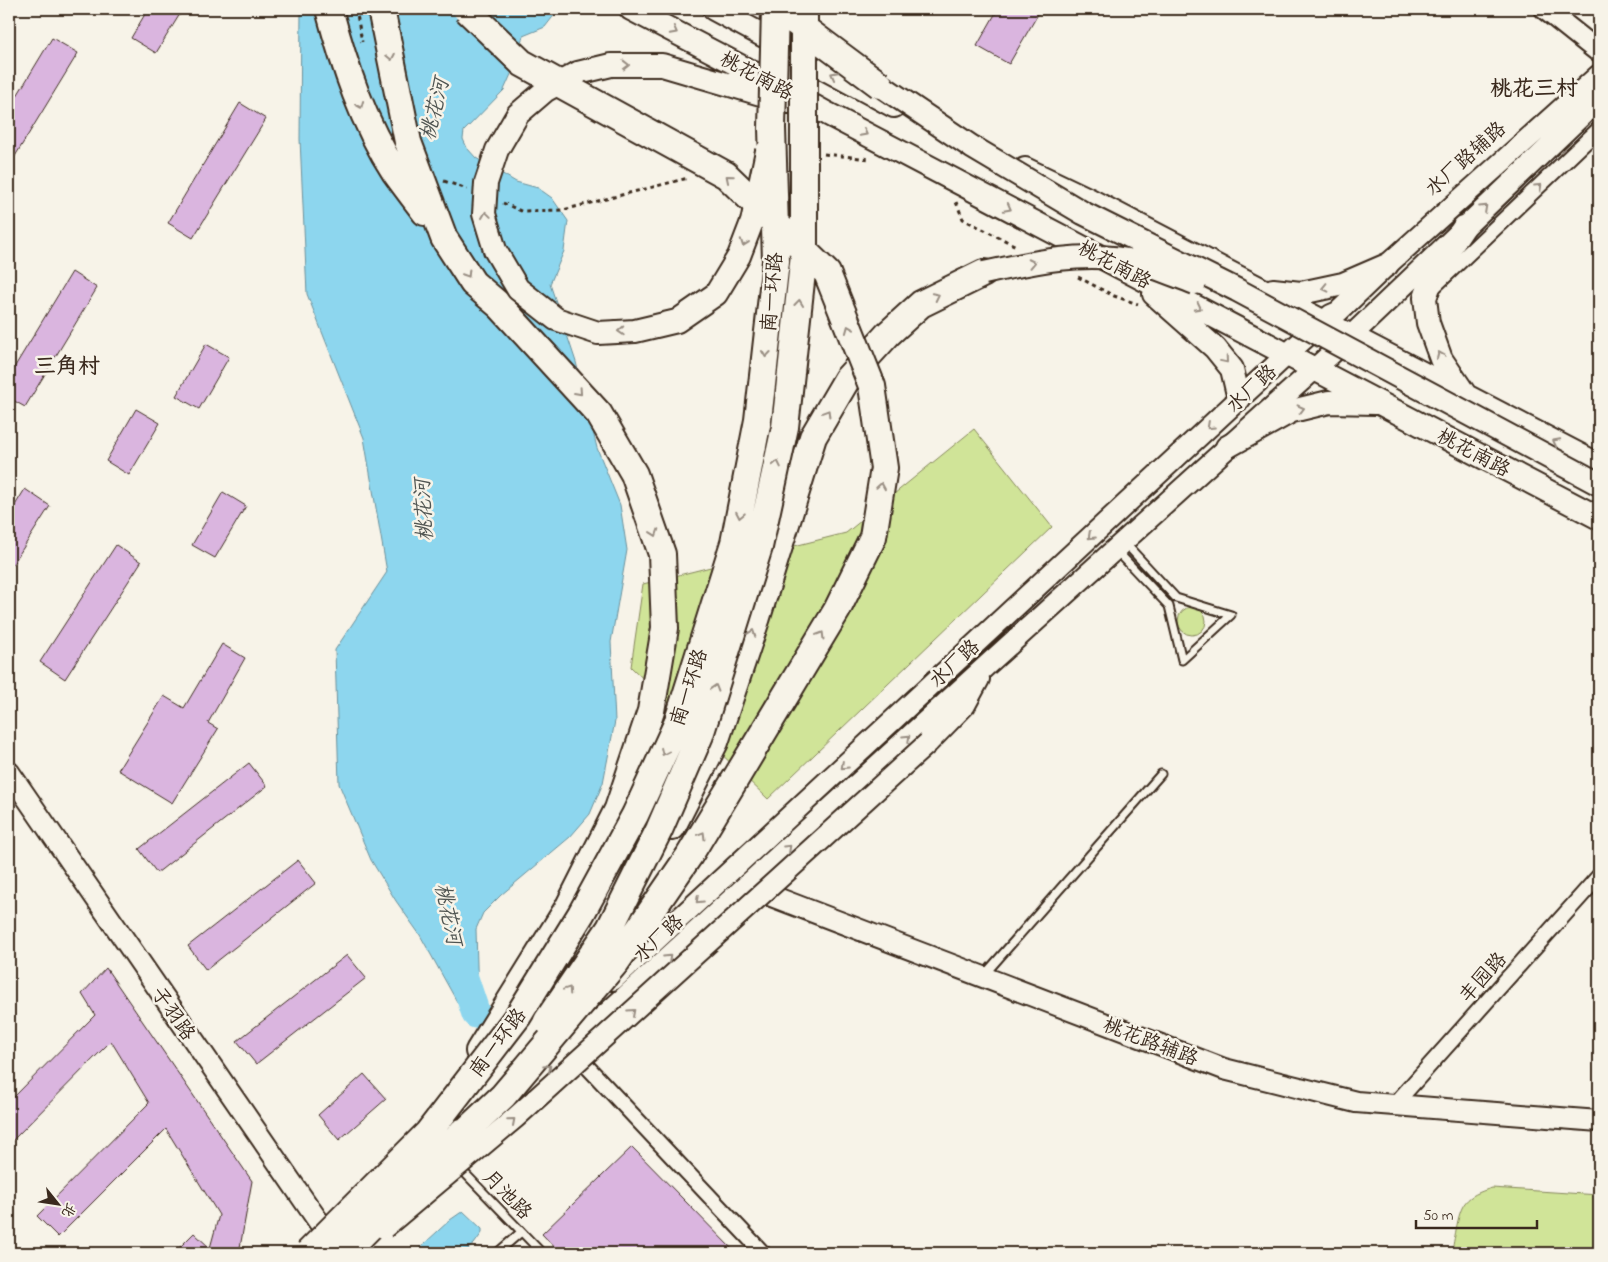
<svg xmlns="http://www.w3.org/2000/svg" width="1608" height="1262" font-family="'Indie Flower','LXGW WenKai TC',sans-serif">
  <style>
    .green { fill: #d0e498; stroke: #86875b }
    .water { fill: #8dd6ee; stroke: #6c919b }
    .lines { fill: none; stroke-linecap: round; stroke-linejoin: round }
    .river { stroke: #8dd6ee; stroke-width: 29 }
    .building { fill: #dab5df; stroke: #3b2a1e }
    .lane-casing { stroke: #3b2a1e; stroke-width: 11 }
    .street-casing { stroke: #3b2a1e; stroke-width: 18 }
    .secondary-casing { stroke: #3b2a1e; stroke-width: 24 }
    .primary-casing { stroke: #3b2a1e; stroke-width: 26 }
    .highway-casing { stroke: #3b2a1e; stroke-width: 30 }
    .path { stroke: #3b2a1e; stroke-width: 3; stroke-dasharray: 4 4; stroke-linecap: butt }
    .lane { stroke: #f7f3e8; stroke-width: 7 }
    .street { stroke: #f7f3e8; stroke-width: 14 }
    .secondary { stroke: #f7f3e8; stroke-width: 20 }
    .primary { stroke: #f7f3e8; stroke-width: 22 }
    .highway { stroke: #f7f3e8; stroke-width: 26 }
    .secondary-bridge-casing { stroke: #3b2a1e; stroke-width: 24; stroke-linecap: butt }
    .primary-bridge-casing { stroke: #3b2a1e; stroke-width: 26; stroke-linecap: butt }
    .highway-bridge-casing { stroke: #3b2a1e; stroke-width: 30; stroke-linecap: butt }
    .secondary-bridge { stroke: #f7f3e8; stroke-width: 20 }
    .primary-bridge { stroke: #f7f3e8; stroke-width: 22 }
    .highway-bridge { stroke: #f7f3e8; stroke-width: 26 }
    .oneway { stroke: #998e83 }
    .labels { text-anchor: middle; stroke-width: 5; stroke-linejoin: round; paint-order: stroke }
    .street-label { font-size: 20px; fill: #3b2a1e; stroke: #f7f3e8 }
    .water-label { font-size: 21px; font-style: italic; fill: #505552; stroke: #f7f3e8 }
    .quarter-label { font-size: 22px; font-weight: bold; fill: #3b2a1e; stroke: #f7f3e8 }
  </style>
  <rect width="100%" height="100%" fill="#f7f3e8"/>
  <filter id="ink" filterUnits="userSpaceOnUse"><feTurbulence type="fractalNoise" baseFrequency=".02" numOctaves="2"/><feDisplacementMap in="SourceGraphic" scale="10" xChannelSelector="R" yChannelSelector="G"/><feConvolveMatrix kernelMatrix="1 2 1 2 8 2 1 2 1" color-interpolation-filters="sRGB"/></filter>
  <g filter="url(#ink)">
    <path class="green" d="M974,429L1052,527L768,799L631,667L643,584L846,533Z
      M1178 621a14 14 0 1 1 28 0a14 14 0 1 1-28 0Z
      M1492,1188L1599,1195V1253H1453C1452,1246 1455,1237 1456,1230C1461,1203 1465,1196 1492,1188Z"/>
    <path class="water" d="M301,9H559L545,27L523,36L512,72L504,90L464,131L463,139L467,148L476,158L516,182L538,188L552,198L568,221L564,251L550,284L576,362L597,448L620,505L627,550L611,642L615,721L603,783L590,814L570,837L501,895L483,913L476,929L478,1002L461,1009L420,935L396,901L371,860L339,784L335,650L387,572L364,438L307,294L300,139Z
      M463,1211L482,1229V1233L474,1244L463,1253H414L450,1220Z"/>
    <g class="lines">
      <path class="river" d="M460,966L476,1014"/>
    </g>
    <path class="building" d="M148,9H183L156,53L131,38Z
      M998,9H1041L1009,64L977,46Z
      M52,38L78,53L9,166V109Z
      M240,103L266,119L193,238L168,223Z
      M72,272L97,288L25,407L9,398V376Z
      M206,344L229,357L199,409L176,396Z
      M136,409L160,423L129,475L106,461Z
      M25,489L50,506L9,570V515Z
      M223,492L246,506L215,558L192,545Z
      M116,545L141,562L65,679L40,662Z
      M222,644L245,658L208,723L218,729L172,803L118,770L164,696L184,708Z
      M249,763L267,786L157,873L139,849Z
      M298,860L316,883L206,970L188,946Z
      M347,955L366,978L256,1064L237,1041Z
      M106,968L252,1181L239,1253H174L194,1233L210,1248L219,1215L166,1129L58,1237L37,1216L149,1103L111,1041L9,1144V1102L95,1015L82,994Z
      M364,1074L386,1099L339,1140L318,1115Z
      M632,1147L736,1253H560L542,1234Z"/>
    <g class="lines">
      <g class="lane-casing">
        <path id="lane" d="M1117,551L1169,606L1182,660L1231,615L1176,598L1125,543
          M985,974L1161,774
          M459,1167L542,1253
          M497,1253L521,1232"/>
      </g>
      <g class="street-casing">
        <path id="street" d="M1431,289L1599,129
          M580,1059L763,1253
          M1394,1105L1599,876"/>
      </g>
      <g class="secondary-casing">
        <path id="secondary" d="M1545,9L1599,52
          M928,743L965,705L979,679
          M9,772L334,1244
          M748,887L1224,1069L1356,1102L1599,1121
          M613,980L1295,347L1331,315L1338,312L1387,265L1599,75
          M510,1102L987,665L1351,336L1599,99"/>
      </g>
      <g class="primary-casing">
        <path id="primary" d="M631,9L767,80L828,114L1599,518
          M714,9L894,106
          M578,73L611,65H662L788,102
          M1025,169L1090,200L1599,465
          M1273,290L1301,293L1343,284L1387,265
          M1154,294L1215,348L1232,369L1239,399
          M1464,393L1441,359L1428,323L1425,298L1435,270L1464,227
          M1227,447L1292,411L1329,402L1376,403"/>
      </g>
      <g class="highway-casing">
        <path id="highway" d="M329,9C344,65 363,123 395,172C405,186 415,199 425,212
          M381,9L408,142L444,238L473,283L500,306L599,414L634,474L662,554L665,628L651,711L618,809L568,908L479,1051
          M672,827L715,742L757,617L813,437L847,379L888,334L921,304L984,273"/>
      </g>
      <path class="path" d="M356,9L362,42
        M824,154L870,159
        M444,181L467,189
        M956,202L963,219L1016,246
        M503,203L521,211L563,210L688,178
        M1078,277L1114,296L1138,304"/>
      <use href="#lane" class="lane"/>
      <use href="#street" class="street"/>
      <use href="#secondary" class="secondary"/>
      <use href="#primary" class="primary"/>
      <use href="#highway" class="highway"/>
      <g class="secondary-bridge-casing">
        <path id="secondary-bridge" d="M384,1228L515,1118L928,743"/>
      </g>
      <g class="primary-bridge-casing">
        <path id="primary-bridge" d="M578,73L546,90L518,114L497,150L486,183L484,214L495,250L518,289L556,319L598,333L635,331L677,321L716,294L739,256L752,222L767,151
          M880,85L972,147L1083,213L1237,290L1599,484
          M984,273C1033,262 1087,250 1137,262C1156,267 1176,276 1195,283"/>
      </g>
      <g class="highway-bridge-casing">
        <path id="highway-bridge" d="M794,21L880,85
          M547,1021L610,928L659,830L700,735L759,547L785,427L804,254V9
          M452,1144L503,1096L617,961L689,856L837,610L873,537L884,468L872,386L827,273L726,175L522,63L466,9
          M308,1253L428,1133L518,1016L581,914L635,815L677,724L734,543L758,420L776,261L772,128L775,9
          M344,1253L452,1144L462,1132"/>
      </g>
      <use href="#secondary-bridge" class="secondary-bridge"/>
      <use href="#primary-bridge" class="primary-bridge"/>
      <use href="#highway-bridge" class="highway-bridge"/>
    </g>
    <defs><path id="oneway-chevron" d="M-2-3.5L2.5 0L-2 3.5" fill="none" stroke-width="1.6" stroke-linecap="round" stroke-linejoin="round" transform="scale(1.25)"/></defs>
    <g class="oneway">
      <use href="#oneway-chevron" transform="translate(674 31) rotate(28)"/>
      <use href="#oneway-chevron" transform="translate(391 57) rotate(79)"/>
      <use href="#oneway-chevron" transform="translate(626 65)"/>
      <use href="#oneway-chevron" transform="translate(834 75) rotate(-152)"/>
      <use href="#oneway-chevron" transform="translate(360 105) rotate(68)"/>
      <use href="#oneway-chevron" transform="translate(864 133) rotate(28)"/>
      <use href="#oneway-chevron" transform="translate(729 178) rotate(-140)"/>
      <use href="#oneway-chevron" transform="translate(1539 187) rotate(-44)"/>
      <use href="#oneway-chevron" transform="translate(1008 208) rotate(28)"/>
      <use href="#oneway-chevron" transform="translate(1484 208) rotate(-43)"/>
      <use href="#oneway-chevron" transform="translate(486 215) rotate(-98)"/>
      <use href="#oneway-chevron" transform="translate(744 243) rotate(110)"/>
      <use href="#oneway-chevron" transform="translate(1032 263) rotate(-12)"/>
      <use href="#oneway-chevron" transform="translate(467 274) rotate(58)"/>
      <use href="#oneway-chevron" transform="translate(1325 288) rotate(167)"/>
      <use href="#oneway-chevron" transform="translate(936 296) rotate(-26)"/>
      <use href="#oneway-chevron" transform="translate(799 303) rotate(-84)"/>
      <use href="#oneway-chevron" transform="translate(1198 307) rotate(27)"/>
      <use href="#oneway-chevron" transform="translate(849 329) rotate(-112)"/>
      <use href="#oneway-chevron" transform="translate(621 331) rotate(177)"/>
      <use href="#oneway-chevron" transform="translate(766 354) rotate(96)"/>
      <use href="#oneway-chevron" transform="translate(1440 355) rotate(-113)"/>
      <use href="#oneway-chevron" transform="translate(1225 360) rotate(50)"/>
      <use href="#oneway-chevron" transform="translate(579 392) rotate(48)"/>
      <use href="#oneway-chevron" transform="translate(1301 409) rotate(-14)"/>
      <use href="#oneway-chevron" transform="translate(827 413) rotate(-59)"/>
      <use href="#oneway-chevron" transform="translate(1210 426) rotate(137)"/>
      <use href="#oneway-chevron" transform="translate(1556 442) rotate(-153)"/>
      <use href="#oneway-chevron" transform="translate(777 464) rotate(-78)"/>
      <use href="#oneway-chevron" transform="translate(881 486) rotate(-81)"/>
      <use href="#oneway-chevron" transform="translate(740 515) rotate(101)"/>
      <use href="#oneway-chevron" transform="translate(655 533) rotate(71)"/>
      <use href="#oneway-chevron" transform="translate(1091 536) rotate(137)"/>
      <use href="#oneway-chevron" transform="translate(752 633) rotate(-71)"/>
      <use href="#oneway-chevron" transform="translate(821 635) rotate(-59)"/>
      <use href="#oneway-chevron" transform="translate(715 688) rotate(-73)"/>
      <use href="#oneway-chevron" transform="translate(907 738) rotate(-43)"/>
      <use href="#oneway-chevron" transform="translate(664 752) rotate(115)"/>
      <use href="#oneway-chevron" transform="translate(844 766) rotate(137)"/>
      <use href="#oneway-chevron" transform="translate(702 835) rotate(-59)"/>
      <use href="#oneway-chevron" transform="translate(788 848) rotate(-43)"/>
      <use href="#oneway-chevron" transform="translate(699 900) rotate(137)"/>
      <use href="#oneway-chevron" transform="translate(668 958) rotate(-43)"/>
      <use href="#oneway-chevron" transform="translate(568 990) rotate(-56)"/>
      <use href="#oneway-chevron" transform="translate(632 1012) rotate(-42)"/>
      <use href="#oneway-chevron" transform="translate(548 1068) rotate(-43)"/>
      <use href="#oneway-chevron" transform="translate(512 1121) rotate(-41)"/>
    </g>
  </g>
  <g class="labels">
    <g class="street-label">
      <text transform="translate(757 75) rotate(28)" y="7">桃花南路</text>
      <text transform="translate(1465 158) rotate(-42)" y="7">水厂路辅路</text>
      <text transform="translate(1115 264) rotate(28)" y="7">桃花南路</text>
      <text transform="translate(771 292) rotate(-85)" y="7">南一环路</text>
      <text transform="translate(1251 388) rotate(-43)" y="7">水厂路</text>
      <text transform="translate(1474 452) rotate(28)" y="7">桃花南路</text>
      <text transform="translate(954 663) rotate(-43)" y="7">水厂路</text>
      <text transform="translate(688 687) rotate(-72)" y="7">南一环路</text>
      <text transform="translate(658 938) rotate(-43)" y="7">水厂路</text>
      <text transform="translate(1482 977) rotate(-48)" y="7">丰园路</text>
      <text transform="translate(174 1013) rotate(55)" y="7">子羽路</text>
      <text transform="translate(1151 1041) rotate(21)" y="7">桃花路辅路</text>
      <text transform="translate(497 1042) rotate(-53)" y="7">南一环路</text>
      <text transform="translate(508 1194) rotate(46)" y="7">月池路</text>
    </g>
    <g class="water-label">
      <text transform="translate(434 109) rotate(-76)" y="7">桃花河</text>
      <text transform="translate(423 510) rotate(-93)" y="7">桃花河</text>
      <text transform="translate(449 914) rotate(78)" y="7">桃花河</text>
    </g>
    <g class="quarter-label">
      <text x="1534" y="95">桃花三村</text>
      <text x="67" y="373">三角村</text>
    </g>
  </g>
  <rect width="1608" height="1262" fill="none" stroke="#f7f3e8" stroke-width="30"/>
  <rect x="15" y="15" width="1578" height="1232" fill="none" stroke="#3b2a1e" stroke-width="2" filter="url(#ink)"/>
  <g transform="translate(58 1204) rotate(120)" stroke="#f7f3e8" stroke-width="4" paint-order="stroke">
  <path d="M0-4L9 19L0 12L-9 19Z" fill="#3b2a1e"/>
  <text y="-8" font-size="14" font-weight="bold" text-anchor="middle" fill="#3b2a1e">北</text>
  </g>
  <path d="M1416 1220v8h121v-8" fill="none" stroke="#3b2a1e" stroke-width="2.5"/>
  <text x="1423" y="1220" font-size="15" fill="#3b2a1e" stroke="#f7f3e8" stroke-width="4" paint-order="stroke">50 m</text>
</svg>
